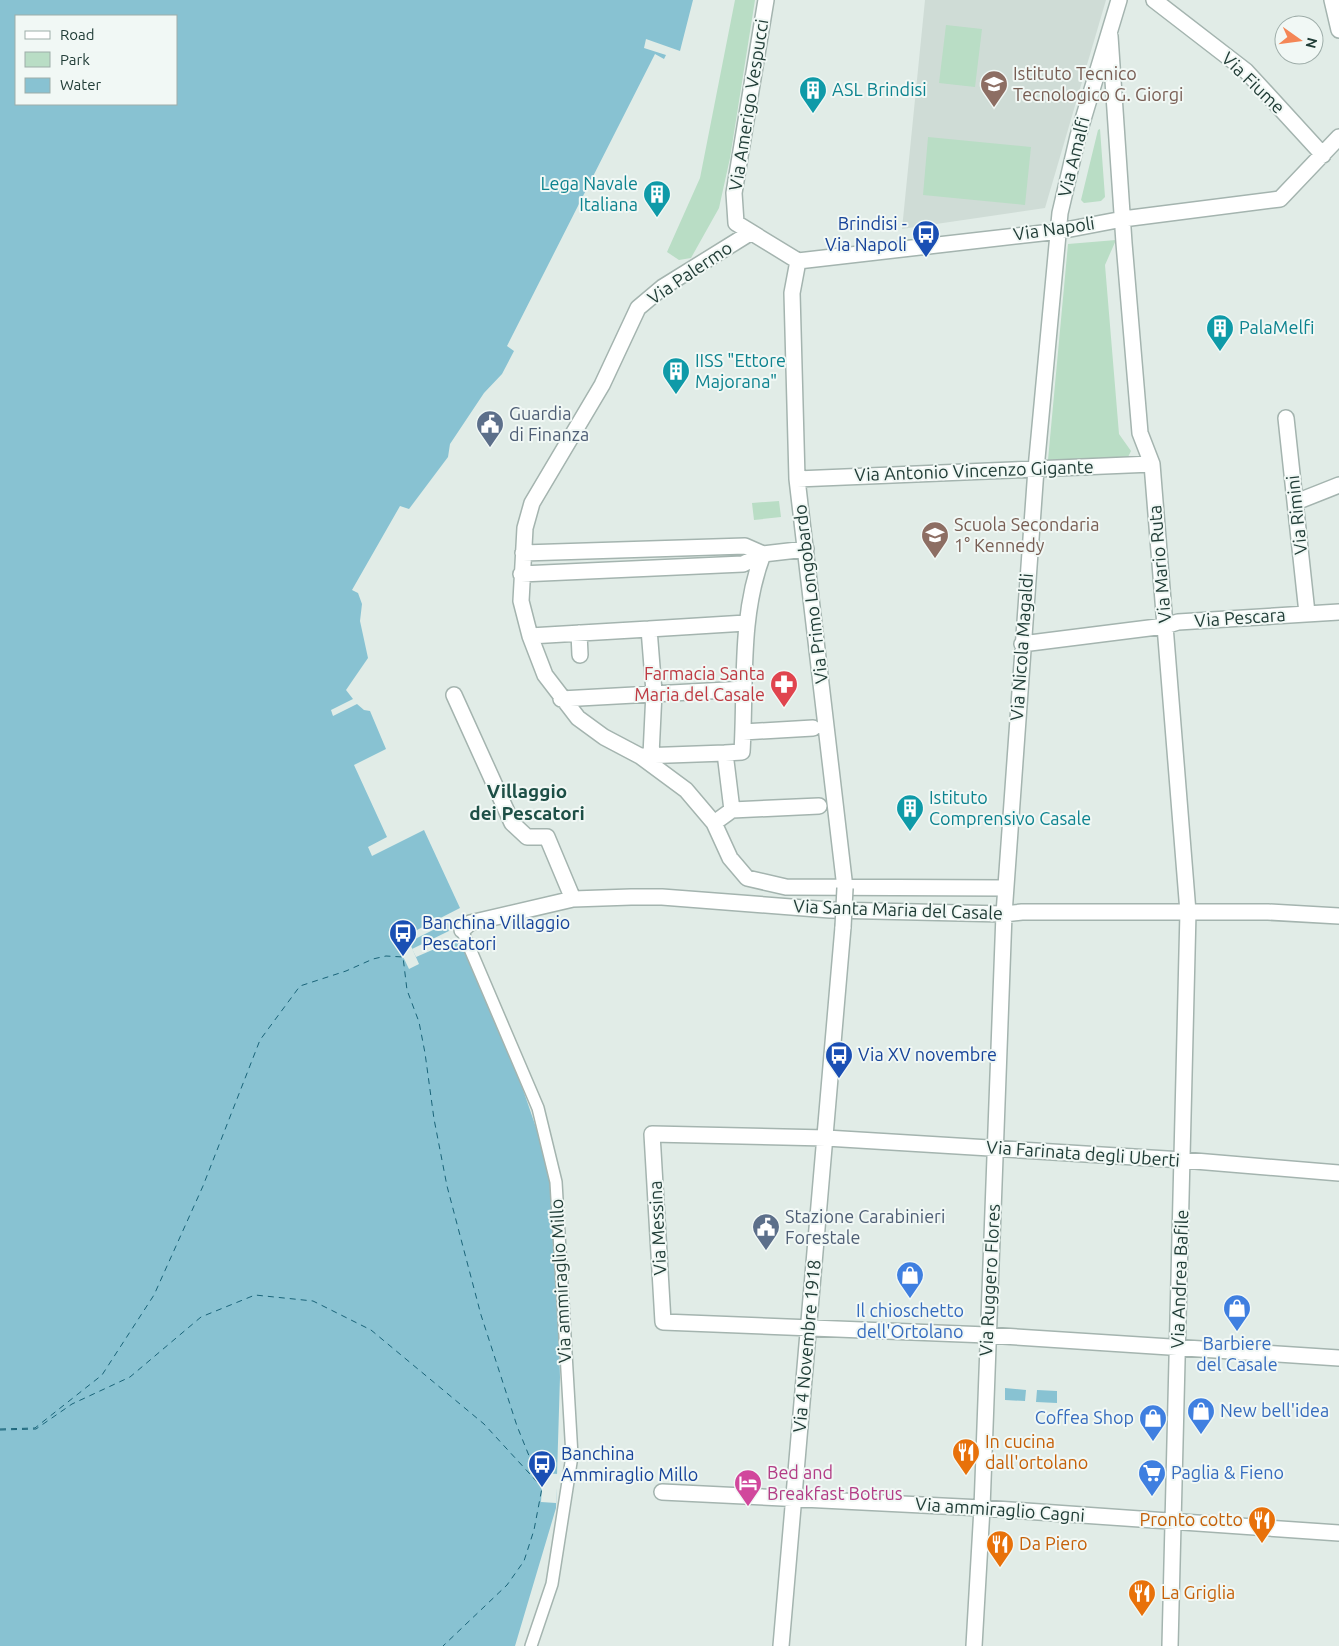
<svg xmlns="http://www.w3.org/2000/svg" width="1339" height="1646" font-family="Ubuntu,sans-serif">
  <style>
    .built { fill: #cfdcd6 }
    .green { fill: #b9ddc5 }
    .water { fill: #88c2d2; fill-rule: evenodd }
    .pier { fill: #e1ece7 }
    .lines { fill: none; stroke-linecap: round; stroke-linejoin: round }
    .ferry { stroke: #1a6479; stroke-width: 1; stroke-dasharray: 6 5; stroke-linecap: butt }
    .pedestrian-casing { stroke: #a4b4af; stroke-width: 14 }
    .minor-casing { stroke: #a4b4af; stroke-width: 18 }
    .pedestrian { stroke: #fff; stroke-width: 11 }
    .minor { stroke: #fff; stroke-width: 15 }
    .minor-bridge-casing { stroke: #a4b4af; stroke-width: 18; stroke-linecap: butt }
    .minor-bridge { stroke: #fff; stroke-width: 15 }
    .labels { text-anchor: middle; stroke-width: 4; stroke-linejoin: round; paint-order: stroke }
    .education-label { font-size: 18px; fill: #785e54; stroke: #f1f8f5; text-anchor: start }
    .street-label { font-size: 18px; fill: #213d37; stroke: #f1f8f5 }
    .culture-label { font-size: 18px; fill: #0d838f; stroke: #f1f8f5; text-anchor: start }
    .transit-label { font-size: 18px; fill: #164399; stroke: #f1f8f5; text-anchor: start }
    .service-label { font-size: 18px; fill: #4e5e75; stroke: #f1f8f5; text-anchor: start }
    .health-label { font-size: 18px; fill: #be3a42; stroke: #f1f8f5; text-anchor: end }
    .shop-label { font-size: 18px; fill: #366cbe; stroke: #f1f8f5 }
    .food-label { font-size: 18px; fill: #c56008; stroke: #f1f8f5; text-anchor: start }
    .hotel-label { font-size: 18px; fill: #b23c85; stroke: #f1f8f5; text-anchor: start }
    .neighbourhood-label { font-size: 19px; font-weight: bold; fill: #1d4f46; stroke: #f1f8f5 }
  </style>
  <rect width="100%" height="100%" fill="#e1ece7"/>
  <path class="built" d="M925,0H1106L1045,208L902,229Z"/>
  <path class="green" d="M735,0H755L730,158L719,208L691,258L679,260L667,252L700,178Z
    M946,25L982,29L975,87L939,83Z
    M1100,129L1105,197L1101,201L1084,203L1081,200L1098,130Z
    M928,137L1031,147L1025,205L923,195Z
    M1116,240L1105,265L1119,434L1131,451L1128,457L1048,460L1068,244Z
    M779,501L781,517L754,520L752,503Z"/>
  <path class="water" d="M0,0H693L680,51L646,39L644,48L666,55L664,59L655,54L507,346L514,351L502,374L484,393L450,444L448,457L409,509L400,506L352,590L358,593L362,604L360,621L368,658L346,690L353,699L331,710L333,716L357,704L364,710L370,711L386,749L354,765L387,837L368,847L372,856L424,830L460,908L413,932L415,939L451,921L453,929L412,949L416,957L460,938L515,1066L544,1151L553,1200L556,1245L560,1377L556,1508L515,1646H0ZM16,16H176V104H16Z
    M1005,1388L1026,1390L1025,1401L1005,1400Z
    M1037,1390L1057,1391V1403L1036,1402Z"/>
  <path class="pier" d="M407,937L419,964L409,969L396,942Z
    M543,1473L558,1474L556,1503L541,1502Z"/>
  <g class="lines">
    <path class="ferry" d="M0,1429L35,1428L102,1375L154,1295L203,1186L260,1040L300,986L346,971L373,959L386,956L403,957L407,990L419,1022L425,1053L434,1119L447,1186L481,1315L517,1426L542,1488L534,1530L524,1561L507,1585L443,1646
      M0,1430L36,1429L72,1404L130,1377L201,1317L255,1295L313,1301L371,1330L484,1424L540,1485"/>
    <g class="pedestrian-casing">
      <path id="pedestrian" d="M462,930L538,1108L556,1182L572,1456L552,1584L531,1646"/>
    </g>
    <g class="minor-casing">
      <path id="minor" d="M766,0L734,193L736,223L798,261L1060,231L1123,219L1280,199L1339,137
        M1154,0L1246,71L1323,155
        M1332,0L1339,30
        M1110,36L1124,243L1140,433L1152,464L1188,912L1170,1646
        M750,233L663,287L638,308L602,385L532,503L525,528L521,601L530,636L545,675L578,718L604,737L640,756L686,790L714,823L730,858L747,878L786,887L1005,888
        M798,261L792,293L797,479L845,888
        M1286,418L1307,613
        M797,479L1152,464
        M1296,502L1339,485
        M523,553L745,546L763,554
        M521,574L743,564L763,554L806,549
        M649,629L746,623
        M579,633L580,655
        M530,636L649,629L654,692L651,755
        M1022,644L1165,626L1178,622L1339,612
        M454,695L512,823L527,837H547L573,899
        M561,699L745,689
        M743,732L813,728
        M725,753L742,752C746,686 739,617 763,554
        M641,756L725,753L732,810L714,823
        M732,810L819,806
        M462,930L470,923L573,899L631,897H662L830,910L1004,914L1022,912H1268L1339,916
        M1339,1173L1183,1160L826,1138L652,1134L663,1322L987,1335L1339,1358
        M662,1492L982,1508L1339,1533
        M781,1646L843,927
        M974,1646L982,1508L1004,914L1036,469L1060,213L1078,136L1119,0"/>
    </g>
    <use href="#pedestrian" class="pedestrian"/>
    <use href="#minor" class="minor"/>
    <g class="minor-bridge-casing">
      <path id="minor-bridge" d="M843,927L845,888"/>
    </g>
    <use href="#minor-bridge" class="minor-bridge"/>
  </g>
  <defs>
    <g id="school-pin" transform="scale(1.4375)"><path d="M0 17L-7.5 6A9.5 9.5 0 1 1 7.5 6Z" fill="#8d6e63" stroke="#f1f8f5"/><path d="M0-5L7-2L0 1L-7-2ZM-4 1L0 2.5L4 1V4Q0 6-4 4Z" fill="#fff"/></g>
    <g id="building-pin" transform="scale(1.4375)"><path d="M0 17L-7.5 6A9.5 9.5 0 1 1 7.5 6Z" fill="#0f9aa8" stroke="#f1f8f5"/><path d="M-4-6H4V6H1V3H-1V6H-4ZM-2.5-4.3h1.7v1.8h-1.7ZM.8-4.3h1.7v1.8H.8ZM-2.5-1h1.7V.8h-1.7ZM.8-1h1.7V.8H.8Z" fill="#fff"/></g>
    <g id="bus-pin" transform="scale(1.4375)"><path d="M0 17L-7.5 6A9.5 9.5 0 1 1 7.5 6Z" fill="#1a4fb4" stroke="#f1f8f5"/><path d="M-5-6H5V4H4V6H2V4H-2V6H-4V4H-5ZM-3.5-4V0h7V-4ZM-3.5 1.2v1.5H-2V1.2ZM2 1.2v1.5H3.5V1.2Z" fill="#fff"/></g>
    <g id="civic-pin" transform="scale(1.4375)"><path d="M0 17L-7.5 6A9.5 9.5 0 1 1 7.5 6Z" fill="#5c6f8a" stroke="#f1f8f5"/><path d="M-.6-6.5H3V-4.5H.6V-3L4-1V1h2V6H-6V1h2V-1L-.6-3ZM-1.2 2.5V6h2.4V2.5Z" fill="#fff"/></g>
    <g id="pharmacy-pin" transform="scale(1.4375)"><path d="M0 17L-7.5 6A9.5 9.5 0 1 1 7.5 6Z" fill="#e0444e" stroke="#f1f8f5"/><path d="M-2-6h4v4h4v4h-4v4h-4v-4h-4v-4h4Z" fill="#fff"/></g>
    <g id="shop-pin" transform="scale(1.4375)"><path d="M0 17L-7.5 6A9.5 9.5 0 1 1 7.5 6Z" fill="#3f7fe0" stroke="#f1f8f5"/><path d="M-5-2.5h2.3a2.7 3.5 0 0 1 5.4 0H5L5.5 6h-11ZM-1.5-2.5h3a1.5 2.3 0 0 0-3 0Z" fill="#fff"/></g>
    <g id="restaurant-pin" transform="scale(1.4375)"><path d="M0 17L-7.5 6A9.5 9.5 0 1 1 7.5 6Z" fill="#e8710a" stroke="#f1f8f5"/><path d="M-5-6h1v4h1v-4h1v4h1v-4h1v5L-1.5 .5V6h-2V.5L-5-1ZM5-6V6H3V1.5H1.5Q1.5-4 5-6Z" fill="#fff"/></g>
    <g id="supermarket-pin" transform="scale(1.4375)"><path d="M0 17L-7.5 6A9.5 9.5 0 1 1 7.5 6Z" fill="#3f7fe0" stroke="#f1f8f5"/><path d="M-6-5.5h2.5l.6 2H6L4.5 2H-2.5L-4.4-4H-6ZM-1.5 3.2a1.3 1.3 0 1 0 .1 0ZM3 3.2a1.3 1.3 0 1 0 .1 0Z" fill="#fff"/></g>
    <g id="hotel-pin" transform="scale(1.4375)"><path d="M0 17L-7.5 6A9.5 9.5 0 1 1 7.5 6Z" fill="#d1479c" stroke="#f1f8f5"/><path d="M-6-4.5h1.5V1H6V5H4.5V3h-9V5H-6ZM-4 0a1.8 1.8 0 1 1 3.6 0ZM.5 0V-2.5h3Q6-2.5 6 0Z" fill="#fff"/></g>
  </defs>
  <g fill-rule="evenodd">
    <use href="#school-pin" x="994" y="84"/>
    <use href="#building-pin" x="813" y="90"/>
    <use href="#building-pin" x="657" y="194"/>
    <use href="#bus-pin" x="926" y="234"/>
    <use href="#building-pin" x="1220" y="328"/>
    <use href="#building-pin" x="676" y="371"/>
    <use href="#civic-pin" x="490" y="424"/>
    <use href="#school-pin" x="935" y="535"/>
    <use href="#pharmacy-pin" x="784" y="684"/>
    <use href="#building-pin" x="910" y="808"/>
    <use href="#bus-pin" x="403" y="933"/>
    <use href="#bus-pin" x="839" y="1055"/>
    <use href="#civic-pin" x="766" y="1227"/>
    <use href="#shop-pin" x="910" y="1275"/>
    <use href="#shop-pin" x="1237" y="1308"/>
    <use href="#shop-pin" x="1201" y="1411"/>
    <use href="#shop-pin" x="1153" y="1418"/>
    <use href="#restaurant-pin" x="966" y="1452"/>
    <use href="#bus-pin" x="542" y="1464"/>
    <use href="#supermarket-pin" x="1152" y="1473"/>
    <use href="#hotel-pin" x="748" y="1483"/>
    <use href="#restaurant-pin" x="1262" y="1520"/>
    <use href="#restaurant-pin" x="1000" y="1544"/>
    <use href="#restaurant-pin" x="1142" y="1593"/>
  </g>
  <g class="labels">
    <g class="education-label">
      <text x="1013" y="80">Istituto Tecnico<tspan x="1013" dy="21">Tecnologico G. Giorgi</tspan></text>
      <text x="954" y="531">Scuola Secondaria<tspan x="954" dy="21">1° Kennedy</tspan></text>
    </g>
    <g class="street-label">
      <text transform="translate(1253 83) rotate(44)" y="6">Via Fiume</text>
      <text transform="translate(749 105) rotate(-81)" y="6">Via Amerigo Vespucci</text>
      <text transform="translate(1074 157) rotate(-76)" y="6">Via Amalfi</text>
      <text transform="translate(1054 229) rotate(-8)" y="6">Via Napoli</text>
      <text transform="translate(690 273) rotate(-34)" y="6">Via Palermo</text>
      <text transform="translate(974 471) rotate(-2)" y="6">Via Antonio Vincenzo Gigante</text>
      <text transform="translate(1297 515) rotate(-96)" y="6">Via Rimini</text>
      <text transform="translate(1160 564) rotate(-95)" y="6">Via Mario Ruta</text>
      <text transform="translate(811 594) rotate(-97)" y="6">Via Primo Longobardo</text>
      <text transform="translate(1240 618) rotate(-4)" y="6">Via Pescara</text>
      <text transform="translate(1022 647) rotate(-86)" y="6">Via Nicola Magaldi</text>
      <text transform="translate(898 910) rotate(2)" y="6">Via Santa Maria del Casale</text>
      <text transform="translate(1083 1154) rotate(4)" y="6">Via Farinata degli Uberti</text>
      <text transform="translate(658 1228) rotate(-93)" y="6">Via Messina</text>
      <text transform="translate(1180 1279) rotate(-88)" y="6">Via Andrea Bafile</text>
      <text transform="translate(990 1280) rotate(-87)" y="6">Via Ruggero Flores</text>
      <text transform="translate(561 1281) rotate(-93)" y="6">Via ammiraglio Millo</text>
      <text transform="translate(807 1346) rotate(-85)" y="6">Via 4 Novembre 1918</text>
      <text transform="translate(1000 1510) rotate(4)" y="6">Via ammiraglio Cagni</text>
    </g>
    <g class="culture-label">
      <text x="832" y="96">ASL Brindisi</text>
      <text x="638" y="190" text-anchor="end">Lega Navale<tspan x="638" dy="21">Italiana</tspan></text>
      <text x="1239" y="334">PalaMelfi</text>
      <text x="695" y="367">IISS "Ettore<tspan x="695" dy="21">Majorana"</tspan></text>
      <text x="929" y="804">Istituto<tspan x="929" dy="21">Comprensivo Casale</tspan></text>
    </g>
    <g class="transit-label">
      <text x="907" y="230" text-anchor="end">Brindisi -<tspan x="907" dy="21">Via Napoli</tspan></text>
      <text x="422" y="929">Banchina Villaggio<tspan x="422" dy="21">Pescatori</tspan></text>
      <text x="858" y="1061">Via XV novembre</text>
      <text x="561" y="1460">Banchina<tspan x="561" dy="21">Ammiraglio Millo</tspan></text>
    </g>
    <g class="service-label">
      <text x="509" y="420">Guardia<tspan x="509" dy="21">di Finanza</tspan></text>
      <text x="785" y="1223">Stazione Carabinieri<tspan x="785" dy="21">Forestale</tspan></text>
    </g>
    <g class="health-label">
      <text x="765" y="680">Farmacia Santa<tspan x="765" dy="21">Maria del Casale</tspan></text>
    </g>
    <g class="shop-label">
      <text x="910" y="1317">Il chioschetto<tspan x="910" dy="21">dell'Ortolano</tspan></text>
      <text x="1237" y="1350">Barbiere<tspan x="1237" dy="21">del Casale</tspan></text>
      <text x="1220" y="1417" text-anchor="start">New bell'idea</text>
      <text x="1134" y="1424" text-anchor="end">Coffea Shop</text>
      <text x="1171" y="1479" text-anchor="start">Paglia &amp; Fieno</text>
    </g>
    <g class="food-label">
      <text x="985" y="1448">In cucina<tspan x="985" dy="21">dall'ortolano</tspan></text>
      <text x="1243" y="1526" text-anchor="end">Pronto cotto</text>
      <text x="1019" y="1550">Da Piero</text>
      <text x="1161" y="1599">La Griglia</text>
    </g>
    <g class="hotel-label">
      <text x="767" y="1479">Bed and<tspan x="767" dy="21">Breakfast Botrus</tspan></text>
    </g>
    <g class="neighbourhood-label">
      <text x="527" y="798">Villaggio<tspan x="527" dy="22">dei Pescatori</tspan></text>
    </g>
  </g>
  <rect x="15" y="15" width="162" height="90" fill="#f1f8f5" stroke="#9eada9"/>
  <rect x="25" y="31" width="25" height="8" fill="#ffffff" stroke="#9eada9"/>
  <text x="60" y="40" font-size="15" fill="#213d37">Road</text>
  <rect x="25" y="52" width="25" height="15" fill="#b9ddc5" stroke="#9eada9"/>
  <text x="60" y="65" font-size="15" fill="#213d37">Park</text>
  <rect x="25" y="78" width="25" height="15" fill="#88c2d2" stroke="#9eada9"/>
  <text x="60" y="90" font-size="15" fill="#213d37">Water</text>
  <g transform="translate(1299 40) rotate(104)"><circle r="24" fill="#f1f8f5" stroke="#9eada9"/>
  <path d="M0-4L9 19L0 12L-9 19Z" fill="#f48656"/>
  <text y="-8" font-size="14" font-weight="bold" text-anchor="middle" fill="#213d37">N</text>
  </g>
</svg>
